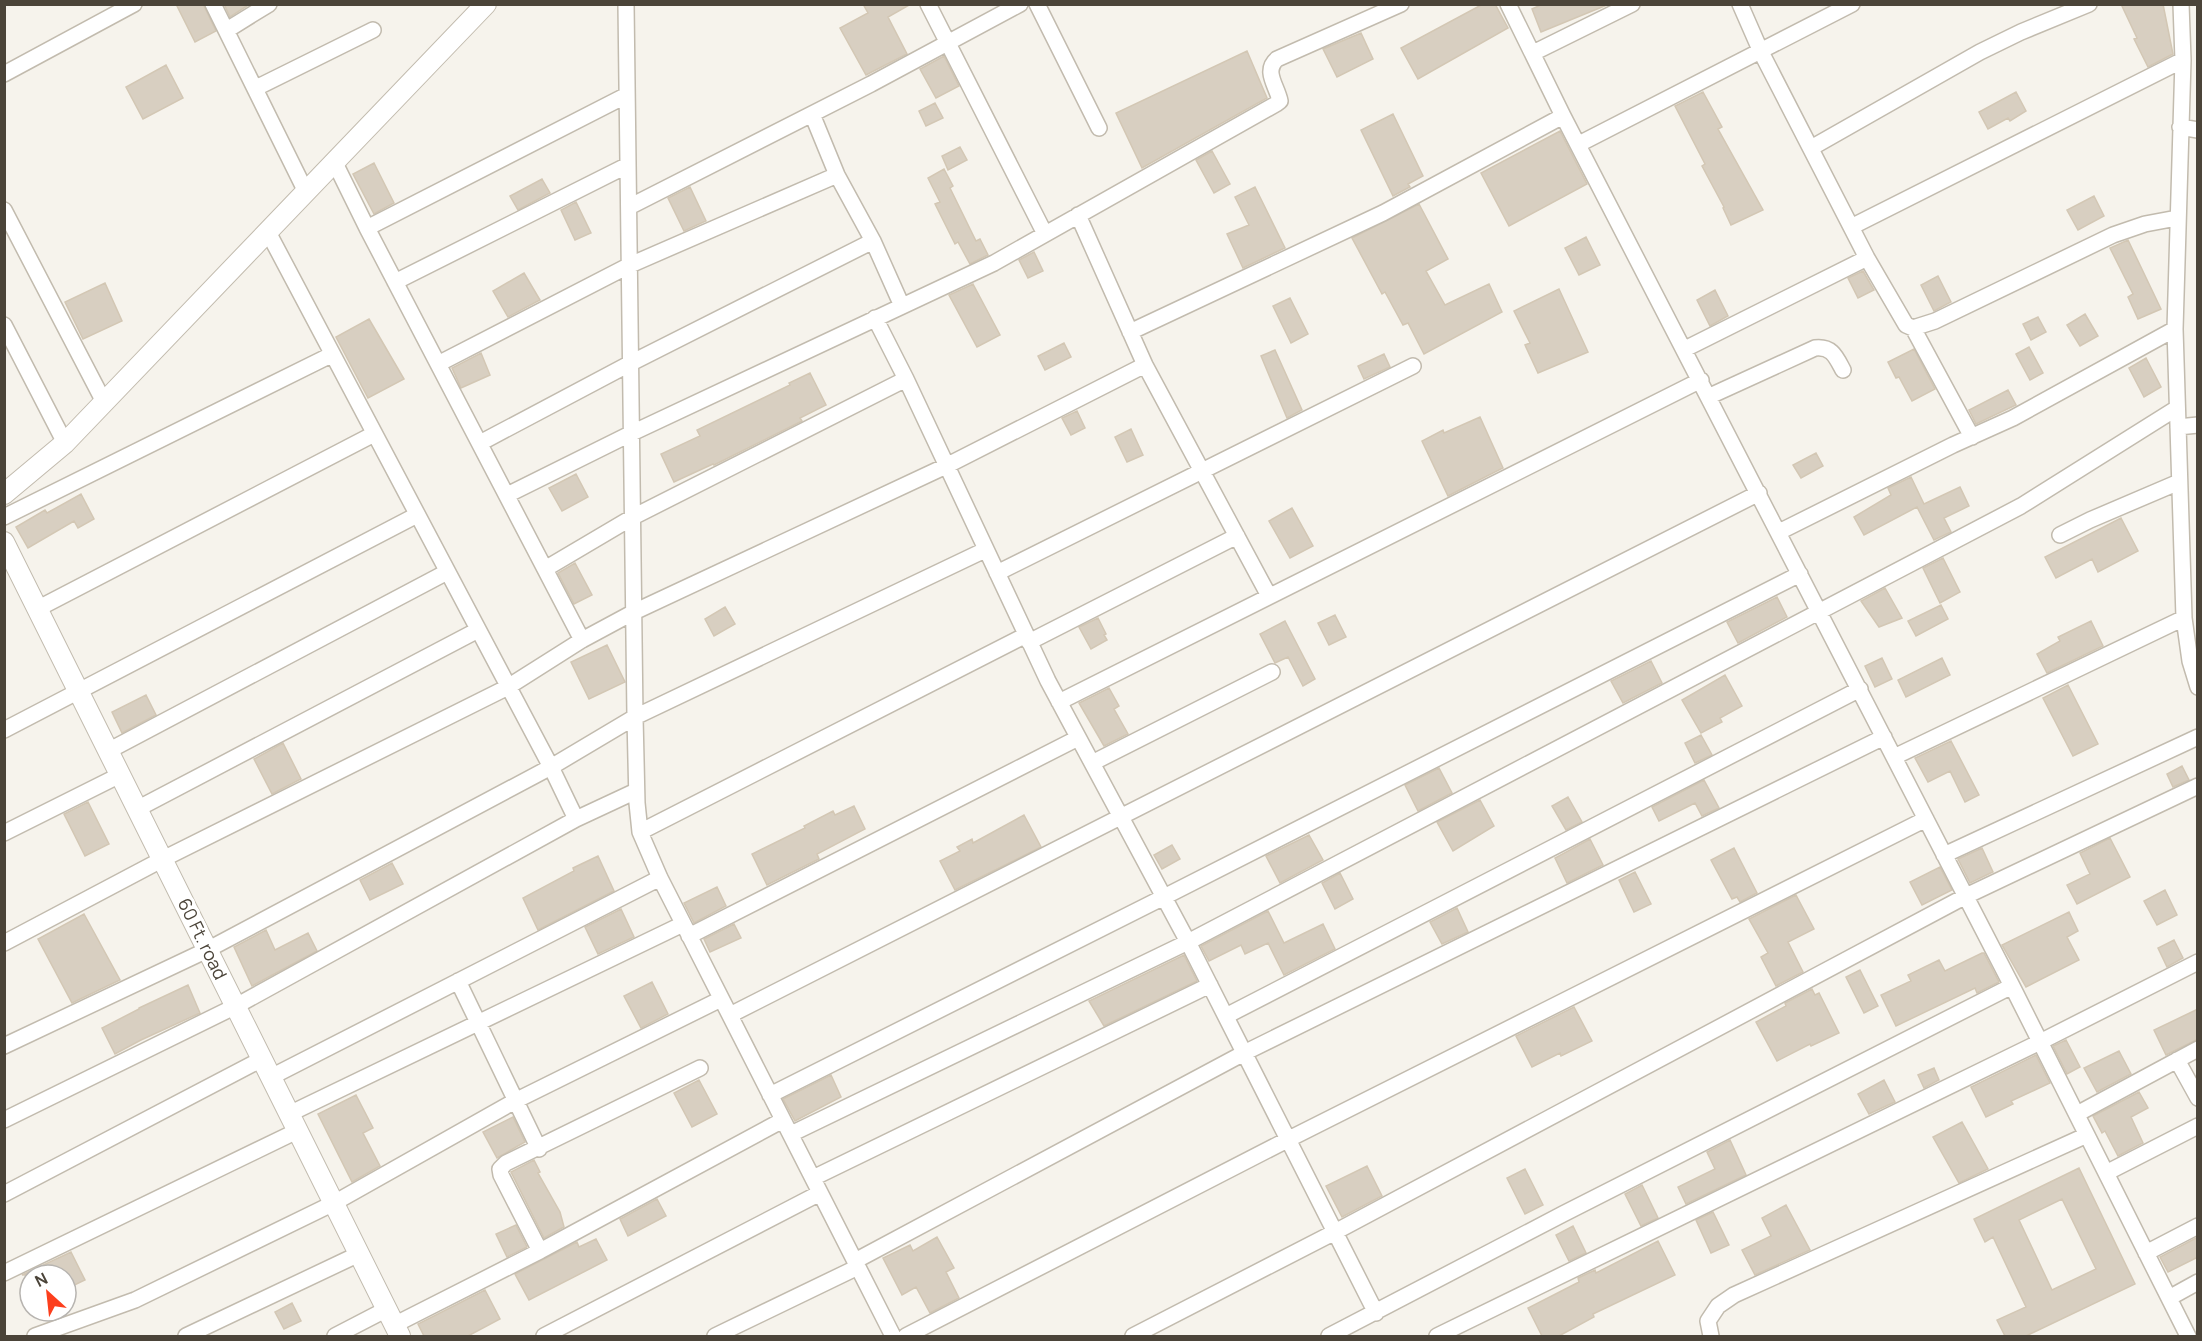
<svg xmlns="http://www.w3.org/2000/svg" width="2202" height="1341" font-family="Manrope,sans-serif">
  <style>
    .building { fill: #d8cfc1; stroke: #d3c7b4; stroke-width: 1.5; fill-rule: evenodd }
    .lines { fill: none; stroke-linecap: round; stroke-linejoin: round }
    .minor-casing { stroke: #c2bbae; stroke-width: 18 }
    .tertiary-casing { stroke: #c2bbae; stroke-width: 22 }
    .minor { stroke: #fff; stroke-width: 15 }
    .tertiary { stroke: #fff; stroke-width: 20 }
    .labels { text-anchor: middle; stroke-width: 6; stroke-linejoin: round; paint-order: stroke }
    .street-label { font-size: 18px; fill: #4b4439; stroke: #fff }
  </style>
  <rect width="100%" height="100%" fill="#f6f3ec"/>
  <path class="building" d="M176,4H203L216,31L195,42Z
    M224,4H250L230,17Z
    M863,4H911L888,17L907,54L866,75L840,28L868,13Z
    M1483,4H1495L1508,28L1418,79L1401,48Z
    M1543,4H1607V5L1541,32L1532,9Z
    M2121,4H2163L2173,54L2148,67L2134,39L2137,38Z
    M1361,33L1373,59L1337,77L1323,49Z
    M1247,51L1267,98L1142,168L1116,113Z
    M944,56L959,86L936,98L920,69Z
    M166,65L183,98L143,119L126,87Z
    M1703,92L1722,127L1718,129L1763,210L1731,225L1723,208L1724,207L1702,166L1705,164L1675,106Z
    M2016,92L2026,111L2010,121L2008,118L1988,129L1979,112Z
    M935,103L943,118L926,126L919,111Z
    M1393,114L1423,176L1408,184L1410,187L1393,196L1361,130Z
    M1560,131L1587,184L1509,226L1481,173Z
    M960,147L967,160L948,170L942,156Z
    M1212,151L1230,184L1214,193L1196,160Z
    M374,163L394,203L374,214L353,174Z
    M944,169L953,186L950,188L976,241L980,239L988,255L970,264L958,242L955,244L935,204L940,202L928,178Z
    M542,179L550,193L518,210L510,196Z
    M690,187L706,221L684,231L668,198Z
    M1255,187L1285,248L1243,268L1227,234L1249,225L1235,197Z
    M2094,196L2104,216L2078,230L2067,210Z
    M576,202L591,233L575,240L561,210Z
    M1419,204L1448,259L1426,271L1445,305L1489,284L1502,312L1424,354L1408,323L1403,325L1385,292L1382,294L1352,238Z
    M1586,237L1600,265L1579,275L1565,248Z
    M2128,240L2161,309L2138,319L2128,297L2133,294L2110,248Z
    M1034,252L1043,271L1028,278L1019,260Z
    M1863,271L1874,290L1858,298L1848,278Z
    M524,273L540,300L508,317L493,291Z
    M1938,276L1951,302L1934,311L1921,285Z
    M105,283L122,321L83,339L65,302Z
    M973,284L1000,335L977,347L949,295Z
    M1559,289L1588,352L1538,373L1525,345L1530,343L1514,311Z
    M1715,290L1728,316L1710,326L1697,300Z
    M1290,298L1308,334L1291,343L1273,306Z
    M2085,314L2098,336L2080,346L2067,325Z
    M2038,317L2046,332L2031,340L2023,324Z
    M369,319L404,379L368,398L336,337Z
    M1064,343L1071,357L1045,370L1038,356Z
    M2029,347L2043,373L2030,380L2016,354Z
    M1914,349L1935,389L1912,401L1899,377L1896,378L1888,362Z
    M1275,350L1302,410L1287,418L1261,356Z
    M481,353L490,375L461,388L452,368Z
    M1384,354L1390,367L1364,379L1358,366Z
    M2146,358L2161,387L2144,397L2129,368Z
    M810,373L826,405L800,418L802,421L714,465L713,464L674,482L661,454L700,436L697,430L790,385L789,383Z
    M2008,390L2016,405L1976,424L1969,410Z
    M1077,411L1085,428L1071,435L1062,418Z
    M1480,417L1503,468L1448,496L1422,441L1443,430L1444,433Z
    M1131,429L1143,455L1127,462L1115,437Z
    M1816,453L1823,466L1801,478L1793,465Z
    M576,474L588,497L562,511L549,488Z
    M1911,477L1924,504L1960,487L1969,506L1944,518L1951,532L1934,540L1917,507L1864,535L1854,517L1891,495L1888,488Z
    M81,494L94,519L78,528L74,521L28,548L16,527L45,510L47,513Z
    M1292,508L1313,546L1290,558L1269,521Z
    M2121,518L2138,551L2098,572L2092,559L2056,578L2045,557Z
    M1943,558L1960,592L1940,603L1923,568Z
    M575,563L592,595L574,604L558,573Z
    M1885,588L1902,618L1879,627L1861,601Z
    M1777,597L1787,617L1738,643L1727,622Z
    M1941,605L1948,619L1916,636L1908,621Z
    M725,607L735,624L714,636L705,619Z
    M1335,615L1346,637L1329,645L1318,623Z
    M1098,618L1106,634L1104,635L1107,640L1091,649L1079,627Z
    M1285,621L1315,679L1303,686L1288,657L1275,663L1260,634Z
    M2091,621L2103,646L2047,673L2037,654L2060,641L2058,637Z
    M607,645L625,682L589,699L571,662Z
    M1882,658L1892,679L1875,687L1865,666Z
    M1942,658L1950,675L1906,697L1898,680Z
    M1651,661L1662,683L1623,703L1611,681Z
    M1725,675L1742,706L1720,718L1722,722L1701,733L1682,700Z
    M2068,685L2098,744L2073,756L2043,698Z
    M1109,688L1119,706L1114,709L1128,734L1104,746L1079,703Z
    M146,695L156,715L122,733L112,712Z
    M1701,735L1712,755L1695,763L1685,743Z
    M1951,741L1979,795L1965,802L1950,771L1928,782L1915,758Z
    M283,743L301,779L272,794L254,759Z
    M2182,766L2189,780L2173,787L2167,774Z
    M1439,768L1452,793L1418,811L1405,785Z
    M1704,780L1719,808L1702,816L1695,803L1659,821L1652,807Z
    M1568,797L1582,822L1566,830L1552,806Z
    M1480,800L1494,826L1453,851L1437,822Z
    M88,802L109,844L85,856L64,814Z
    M854,806L865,829L817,854L819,859L767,885L752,854L805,828L804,826L833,811L835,815Z
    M1024,815L1041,847L955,890L940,861L960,851L957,847L972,839L973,843Z
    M1309,835L1323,860L1280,883L1266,856Z
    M2110,838L2130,877L2077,904L2067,885L2090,874L2080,853Z
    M1590,839L1603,865L1567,883L1555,858Z
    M1172,845L1180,859L1162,869L1154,855Z
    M1734,848L1757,893L1740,902L1737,897L1732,899L1711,860Z
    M1982,848L1993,872L1970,883L1958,859Z
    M598,856L614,891L538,930L523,898L574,871L573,868Z
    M392,863L403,884L370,900L360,880Z
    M1940,867L1952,890L1922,905L1910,882Z
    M1635,872L1651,904L1634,912L1619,880Z
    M1340,873L1353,899L1335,909L1322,883Z
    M717,887L726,906L694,923L684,903Z
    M2165,890L2177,915L2157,925L2144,901Z
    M1796,895L1814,929L1788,942L1803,972L1776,986L1761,957L1768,953L1749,919Z
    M1457,908L1468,932L1442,944L1430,922Z
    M621,909L634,937L598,954L585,927Z
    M1268,911L1284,943L1323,924L1335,949L1284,975L1268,943L1245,954L1241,945L1209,961L1201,946Z
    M2069,912L2078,931L2067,937L2079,960L2026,987L2002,945Z
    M84,914L120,980L72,1003L38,939Z
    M734,924L741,938L710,952L704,939Z
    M266,930L275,950L308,933L317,951L252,986L234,947Z
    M2174,940L2183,958L2167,967L2158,948Z
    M1982,953H1984L1999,982L1977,993L1975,988L1896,1026L1881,995L1911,981L1908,975L1939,960L1945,971Z
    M1184,955L1197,981L1104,1026L1089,1001Z
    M1860,970L1878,1006L1864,1013L1846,977Z
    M652,982L668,1014L641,1028L624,996Z
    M188,985L200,1013L141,1040L115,1054L102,1028L139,1009V1008Z
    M1812,989L1815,995L1819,993L1839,1033L1811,1046L1810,1044L1777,1061L1756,1022L1786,1006L1785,1003Z
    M1574,1007L1592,1041L1561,1056L1560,1053L1532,1067L1516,1036Z
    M2198,1009V1039L2166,1055L2154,1030Z
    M2066,1040L2080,1067L2067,1074L2053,1046Z
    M2119,1051L2131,1074L2097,1092L2084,1068Z
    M2036,1055L2050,1083L2011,1101L2013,1104L1986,1117L1971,1087Z
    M1934,1068L1939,1080L1924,1088L1918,1075Z
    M831,1075L841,1097L795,1121L783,1099Z
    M699,1080L717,1114L692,1127L674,1093Z
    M1884,1080L1895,1102L1869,1114L1858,1094Z
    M2139,1092L2148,1108L2131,1117L2143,1143L2118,1156L2105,1131L2102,1133L2093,1116Z
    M356,1095L373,1128L363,1133L380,1166L352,1182L318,1114Z
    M513,1117L525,1142L497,1158L483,1132Z
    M1962,1122L1988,1169L1959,1183L1933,1137Z
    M1730,1140L1746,1175L1686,1204L1678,1187L1715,1169L1707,1152Z
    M534,1160L540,1172L538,1173L560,1212L564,1227L544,1238L511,1172Z
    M1367,1166L1382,1196L1342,1217L1326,1186Z
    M2079,1168L2135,1284L2026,1336H2005L1997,1320L2026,1307L1993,1237L1985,1242L1974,1219ZM2062,1199L2096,1269L2052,1290L2019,1220Z
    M1525,1169L1543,1205L1525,1214L1507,1178Z
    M1642,1185L1658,1218L1641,1226L1625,1194Z
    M657,1199L666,1216L628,1236L620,1219Z
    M1786,1205L1810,1250L1755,1275L1742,1250L1771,1236L1762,1218Z
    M1713,1212L1729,1245L1711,1253L1696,1220Z
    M516,1225L527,1247L507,1257L496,1234Z
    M1573,1226L1586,1253L1569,1261L1556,1235Z
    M937,1237L954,1268L946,1272L959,1298L930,1313L916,1287L902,1295L883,1258L910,1245L913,1251Z
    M2198,1237V1257L2168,1272L2160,1257Z
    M596,1239L607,1260L529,1300L515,1274L577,1242L579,1247Z
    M1658,1241L1675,1275L1593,1314L1594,1317L1559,1336H1542L1528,1308L1579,1282L1578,1278L1595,1270L1596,1273Z
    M71,1252L85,1280L66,1289V1275H22Z
    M485,1290L500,1319L468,1336H424L418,1324Z
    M292,1303L301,1321L284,1329L275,1312Z"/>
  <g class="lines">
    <g class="minor-casing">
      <path id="minor" d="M213,4L306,192
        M626,4L635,717L637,803L640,832L660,878L893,1336
        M928,4L1045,234
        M1037,4L1099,128
        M1508,4L1563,116L2012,986L2188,1336
        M1740,4L1761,52L1867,258L1906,325L1913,328L1935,321L2113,235L2145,224L2177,218
        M2181,4L2183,60L2175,329L2184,618L2190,661L2198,687
        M227,30L269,4
        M1533,53L1632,4
        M4,74L134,4
        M256,88L373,30
        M812,114L837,175L873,241L902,306
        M2180,127L2198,130
        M1579,144L1852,4
        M1811,148L1980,52L2021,32L2089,4
        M335,163L367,228L582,640
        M629,207L871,84L1020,4
        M4,210L104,402
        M1078,215L1145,365L1269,596
        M1851,227L2183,60
        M367,228L627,95
        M395,282L628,165
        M875,318L906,379L1048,681L1188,942L1376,1313
        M4,325L65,443
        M1913,328L1972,437
        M1130,332L1383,213L1563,116
        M1685,349L1867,258
        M438,364L630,265L837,175
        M1710,396L1815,348C1832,346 1836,357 1843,370
        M2178,427L2198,425
        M480,443L631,363L873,241
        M507,495L632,433L994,263L1276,104L1280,101C1277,86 1263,71 1277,59L1401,4
        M4,517L331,355
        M1779,532L1953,445L2013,418L2175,329
        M2060,535L2090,520L2179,482
        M545,569L633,517L906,379
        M997,573L1413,366
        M37,609L374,434
        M1029,642L1237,536
        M1059,702L1701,380
        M4,730L417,515
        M108,751L447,572
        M1894,757L2184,618
        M1092,763L1272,672
        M137,809L478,630
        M576,819L636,791
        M640,832L1026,635
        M4,833L120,775
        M1944,855L2198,737
        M689,936L1078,738
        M4,943L163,859L508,687L582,640L634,612L946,466L1145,365
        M458,981L539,1149
        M730,1015L1759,493
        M1226,1016L1860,689
        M4,1046L207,950L551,767L635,717L985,550
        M2177,1060L2198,1098
        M271,1077L660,878
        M770,1095L1164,897L1800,574
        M289,1114L683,924
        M2077,1114L2198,1049
        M4,1120L236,1006L576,819L551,767L268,232
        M791,1134L1188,942L2021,506L2177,408
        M2106,1173L2198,1126
        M813,1178L1210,985
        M4,1194L262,1059
        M540,1251L501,1175L500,1169L506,1163L700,1068
        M2146,1253L2198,1226
        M855,1261L1246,1052L1884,737
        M4,1273L297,1131
        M2169,1298L2198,1282
        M394,1325L540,1251L783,1120
        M35,1336L135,1300L334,1203L515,1101L721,999
        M186,1336L359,1254
        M335,1336L387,1309
        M544,1336L820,1193
        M715,1336L858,1267
        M906,1336L1289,1139L1926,819
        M1133,1336L1335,1232L1966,896L2198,786
        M1329,1336L1563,1214L2012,986
        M1437,1336L2040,1042L2198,962
        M1711,1336L1708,1321L1718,1306L1734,1295L2087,1135"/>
    </g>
    <g class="tertiary-casing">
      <path id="tertiary" d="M4,494L65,443L486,4
        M4,542L400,1336"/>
    </g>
    <use href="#minor" class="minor"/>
    <use href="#tertiary" class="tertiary"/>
  </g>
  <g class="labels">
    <g class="street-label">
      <text transform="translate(202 939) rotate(64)" y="6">60 Ft. road</text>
    </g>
  </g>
  <rect width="2202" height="1341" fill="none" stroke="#4b4439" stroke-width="12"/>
  <g transform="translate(48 1293) rotate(333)"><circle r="28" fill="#ffffff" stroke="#b7b4b0" stroke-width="1.5"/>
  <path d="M0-4.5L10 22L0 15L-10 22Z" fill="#fc3f1d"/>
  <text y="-9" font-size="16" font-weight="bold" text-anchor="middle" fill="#4b4439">N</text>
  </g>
</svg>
